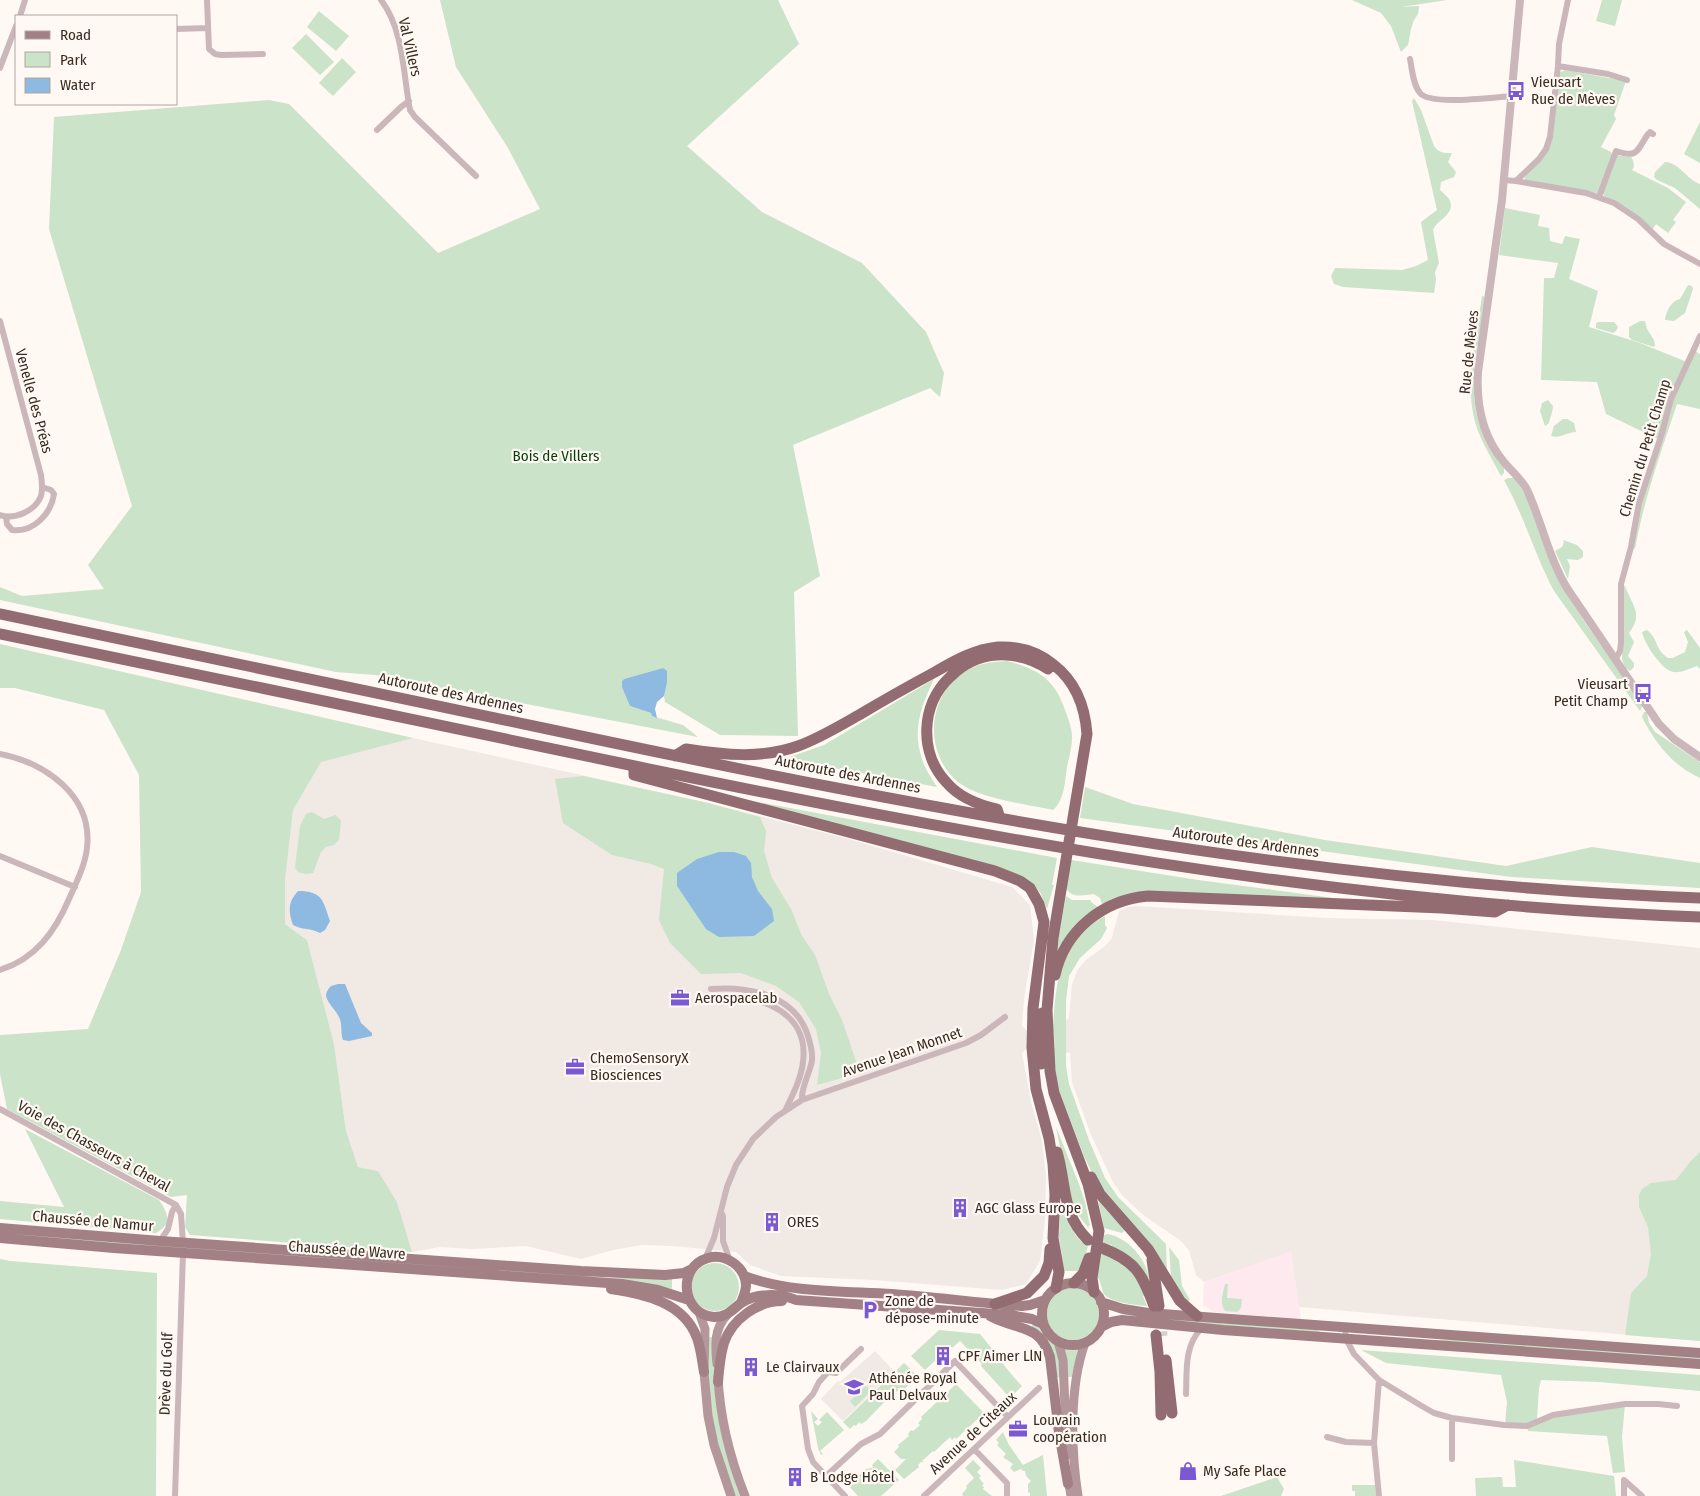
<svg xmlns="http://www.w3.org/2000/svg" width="1700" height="1496" font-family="'Fira Sans Condensed',sans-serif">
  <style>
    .commercial { fill: #fee9ef }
    .built { fill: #f1e9e3 }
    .green { fill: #cae3c9 }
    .water { fill: #8eb9e0 }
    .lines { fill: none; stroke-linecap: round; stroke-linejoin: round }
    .motorway-tunnel { stroke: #d7cfc9; stroke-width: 11; stroke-dasharray: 11 5.5; stroke-linecap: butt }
    .minor { stroke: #cbb7ba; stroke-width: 6 }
    .tertiary { stroke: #cbb7ba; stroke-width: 8 }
    .secondary { stroke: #b3979a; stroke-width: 9 }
    .primary { stroke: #a28084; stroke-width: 10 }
    .motorway { stroke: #926c71; stroke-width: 11 }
    .labels { text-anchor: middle; stroke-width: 4.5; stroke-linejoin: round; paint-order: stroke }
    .street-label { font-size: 15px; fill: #382c22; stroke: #fff8f3 }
    .poi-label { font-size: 15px; fill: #382c22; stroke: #fff8f3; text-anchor: start }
    .park-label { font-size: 15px; fill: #003f08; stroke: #fff8f3 }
  </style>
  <rect width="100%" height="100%" fill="#fff8f3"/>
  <path class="commercial" d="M1291,1250L1301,1319L1214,1312L1203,1305L1204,1282Z"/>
  <path class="built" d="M413,738L704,802L849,839L1012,887L1030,905L1034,940L1024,999L1022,1026L1027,1031H1054L1069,1018L1072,984L1078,969L1086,960L1105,946L1112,938L1119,911L1128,907L1137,906L1327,918L1432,920L1700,948V1341L1299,1307L1291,1251L1204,1282L1196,1275L1189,1250L1181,1241L1142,1214L1122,1195L1113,1182L1091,1135L1072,1082L1070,1053L1027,1048L1022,1053L1031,1102L1042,1141L1046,1175L1045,1220L1040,1261L1026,1284L1002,1290L874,1280L781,1276L750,1265L736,1252L673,1246L642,1245L613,1250L581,1259L526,1246L472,1249L440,1247L412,1252L397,1202L378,1171L358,1167L346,1131L334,1044L307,940L285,924V880L293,810L321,761Z
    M875,1351L894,1371L843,1421L821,1399L838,1381L840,1382Z"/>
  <path class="green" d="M440,0H778L799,44L687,146L762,212L862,263L926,332L944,373L940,397L930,388L793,445L820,576L794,592L798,736L720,735L665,702L664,696L667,683L663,668L624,679L622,681L630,706L651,713L652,716L683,725L698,737L375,675L336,672L0,600V587L22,596L104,589L88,565L132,506L49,229L54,117L269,100L289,104L438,253L540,209L508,148L456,67Z
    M1352,0H1447L1401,7L1419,6L1418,14L1414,20L1411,29L1408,45L1401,52L1391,26L1381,13Z
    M1602,0H1622L1615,26L1596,21Z
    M319,11L349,36L336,51L307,27Z
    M306,34L334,62L320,75L292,48Z
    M342,58L356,72L333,96L319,83Z
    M1565,70L1626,81L1614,115L1616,119L1601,147L1611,152L1612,155L1599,191L1596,194L1526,180L1524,178L1547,149L1559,73Z
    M1414,98L1421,110L1434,146C1439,153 1444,153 1452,153L1448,162L1456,172L1454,177L1441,182L1440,190C1443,193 1447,196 1449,199C1457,214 1437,219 1433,230L1439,263L1435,272L1436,280L1434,293L1343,287L1334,284L1331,276L1335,268L1402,270L1416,266L1428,260L1421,222L1437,210L1412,101Z
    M1700,122V163L1684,154Z
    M1616,155L1631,157C1634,161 1635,167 1632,170L1668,188L1686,202L1673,220L1676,222L1668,233L1656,224L1652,230L1604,196L1603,193Z
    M1665,162C1680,163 1686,179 1700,184V209L1675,188L1657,180L1654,177L1655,172Z
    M1505,208L1540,215L1538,226L1549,228L1550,241L1562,244L1565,236L1580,239L1569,279L1598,291L1589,327L1640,343L1687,362L1672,402L1695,351L1700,354V409L1677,404C1661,452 1644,499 1635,549L1629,542C1635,503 1645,475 1658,439L1606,414L1597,382L1541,380L1544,278H1554L1558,263L1499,255Z
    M1688,285L1692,286L1693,289L1685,313L1674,321L1665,320C1666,311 1671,301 1680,299Z
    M1482,296L1486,297C1480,337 1465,389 1481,428C1486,442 1497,455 1504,468V473L1501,476C1493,461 1484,446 1478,431C1462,388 1476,339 1482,296Z
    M1640,321H1645L1647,329L1654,340L1655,345L1654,347L1632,340L1629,337V327Z
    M1599,322H1614L1618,327L1616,331L1613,333L1596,328V323Z
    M1548,400L1553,406C1553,412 1550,417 1549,423L1545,426L1540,411L1542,403Z
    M1563,419H1567L1574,423L1576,432C1567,432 1560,439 1551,436L1554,426Z
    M1508,478H1514L1520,486L1528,500L1560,583L1586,624L1643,705L1640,711L1554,591C1535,555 1524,516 1504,480Z
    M1563,540L1577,545L1583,551V557L1578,560L1567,559L1570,566L1568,579L1555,551L1562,547L1564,542Z
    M1623,586H1625C1632,606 1644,613 1629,633L1634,642L1628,656L1634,663V667L1630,671L1625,668L1622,659Z
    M1647,630C1659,639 1654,649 1668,658H1673L1685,652L1688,642L1684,632L1687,630L1700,648V669L1697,666C1690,668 1682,673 1674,672C1662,671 1644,643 1642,632Z
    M0,644L413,738L321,762L293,810L285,880V924L307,940L334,1044L346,1131L358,1167L378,1171L397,1202L412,1252L190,1235L185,1227L187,1195L171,1197L7,1109L0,1074V1035L88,1029L121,950L141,892L139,775L104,710L15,688H0Z
    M1007,661C1037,669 1055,679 1065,710C1068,718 1072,728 1072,737C1072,747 1069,758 1067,767C1065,782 1064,801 1053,810C1027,804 979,799 958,782C923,753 927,694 966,671C979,663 992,662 1007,661Z
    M934,679C921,707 912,729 922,759C925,769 932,779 937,787L784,759L824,745Z
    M1644,712H1647L1649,723L1655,732L1700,762V778C1672,765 1656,744 1642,717Z
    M583,776L704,802L760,817L766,831L764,851L772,878L791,909L802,936L815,955L829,994L842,1020L860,1073L817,1085L821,1053L816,1029L799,1002L776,986L741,973L701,974L670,943L659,920L664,869L651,864L612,855L563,823L555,779Z
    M1085,787L1133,804L1325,840L1506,866L1592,847L1700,863V888L1511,877L1080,818Z
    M732,797L1057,858L1052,885H1054L1047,909L1041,894L1035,886Z
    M312,812L324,819L336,815L341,821L339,840L334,845L326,847L321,852L313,873L306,874L298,872L295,868L300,826L306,814Z
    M1071,860L1198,880L1348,900L1178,895L1103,907L1100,898L1094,894C1083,895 1072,899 1066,888Z
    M1066,896L1072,900H1091L1090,901L1099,908L1055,964C1057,941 1062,918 1066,896Z
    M1105,916V925L1107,928L1101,939L1080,958L1069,976L1066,1001V1066L1069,1084L1089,1140L1105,1178L1118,1197L1166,1244L1167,1274L1096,1181L1084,1156L1060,1094L1056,1080L1053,1048H1055L1054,1032L1053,1031C1055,985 1059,940 1105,916Z
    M1056,1127L1079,1184L1085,1202L1090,1226H1088L1089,1229L1077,1213L1072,1210Z
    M25,1129L159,1200C168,1213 173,1224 156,1233L0,1219V1201L64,1207Z
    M1700,1152V1341L1625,1335L1631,1293L1647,1276L1651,1254L1648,1227L1639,1207V1195L1642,1189L1651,1183L1676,1180L1690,1162Z
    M1098,1200H1099L1125,1230L1122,1233L1104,1228Z
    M1060,1202C1067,1214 1072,1240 1088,1245L1086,1254L1079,1271H1065L1064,1270L1059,1237Z
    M0,1232L609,1278H672V1289L651,1284L151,1249L0,1234Z
    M1108,1234C1130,1239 1146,1259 1150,1281L1111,1248L1112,1245L1103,1243L1104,1235Z
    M1169,1247L1179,1260L1182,1286L1190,1300L1184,1303L1171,1277Z
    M1101,1253C1126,1260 1134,1274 1146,1295L1143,1296L1147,1306C1136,1305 1111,1303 1104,1294C1102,1290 1101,1284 1099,1279L1095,1277Z
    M0,1259L10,1261L157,1273L156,1496H0Z
    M691 1287a24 24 0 1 1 48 0a24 24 0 1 1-48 0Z
    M1225,1284H1228L1227,1298L1242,1299L1241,1308L1237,1312L1225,1311C1219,1303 1223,1293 1225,1284Z
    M1047 1314a26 26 0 1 1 52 0a26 26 0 1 1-52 0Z
    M1135,1316L1315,1329L1321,1332L1319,1333L1135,1319Z
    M1033,1324L1041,1329L1057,1347L1061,1378L1056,1377L1031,1328Z
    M939,1330L980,1334C995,1351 1006,1370 1022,1386L1010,1398L981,1366L982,1364L960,1341L952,1348L949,1345L942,1352L939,1349L935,1353L939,1357L925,1370L911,1356Z
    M708,1337H714C713,1394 721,1442 740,1496H734C724,1470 715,1442 711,1414C708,1388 708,1363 708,1337Z
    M1451,1339L1700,1357V1360L1438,1342V1340Z
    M1066,1348L1078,1349L1072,1377H1068L1065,1350Z
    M1361,1350L1700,1375V1391L1599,1382L1541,1380L1539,1388L1537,1419L1526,1425L1505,1424L1507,1402L1501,1375L1386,1363Z
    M904,1363L918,1376L900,1393L898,1391L893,1393L866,1421L861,1424L859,1422L856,1426L854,1425L850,1429L843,1422Z
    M956,1384L984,1413L956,1439L955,1437L952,1440L950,1437L934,1452L933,1451L922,1461L924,1462H921L918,1465L919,1467L904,1479L895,1470L906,1459H901L894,1452L899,1447L898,1445L909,1436L908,1434L911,1430L913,1431L920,1425L918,1423L922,1419L921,1417Z
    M866,1386L871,1391L855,1407L850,1401Z
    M1625,1404L1622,1437L1625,1472L1613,1473L1607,1436L1528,1431L1527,1426L1553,1415Z
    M811,1411L818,1419L814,1422L818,1426L822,1422L819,1420L827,1412L844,1430L820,1451L823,1454L821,1455L818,1448Z
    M1003,1432L1009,1445L1023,1465L1043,1455L1047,1496H1030V1493L1028,1492V1484L1031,1481L1026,1476L1025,1471H1023L1021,1469L1014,1472L1010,1468L1013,1464L1003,1457L1006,1454L997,1445L999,1443L996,1440Z
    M878,1459L899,1480L881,1496H858L848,1485L854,1479L859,1481L857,1477L866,1469L872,1468L873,1467L872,1465Z
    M973,1460L981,1468L977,1472L981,1476L979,1478L984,1484L982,1485L984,1487L983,1489L992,1496H963L962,1494L967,1488L966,1486L974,1478L965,1468Z
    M1514,1460L1614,1476L1616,1496H1476L1475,1478L1502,1477L1503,1487H1516Z
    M1277,1477L1284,1489L1281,1496H1221Z
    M1352,1485H1375L1376,1496H1355V1491H1352Z"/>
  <path class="water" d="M663,668L667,671V683L664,696L657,702L655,709L657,718L652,716L651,713L630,706L622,687V681L624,679Z
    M719,852H734L746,856L751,863L752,877L758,891L772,909L774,921L754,936L719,937L706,929L677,886V873L697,859Z
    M298,891C323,891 323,901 330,921L325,930L320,933C311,928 302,930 293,925C288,911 288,902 298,891Z
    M338,984H345L361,1023L372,1033V1036L349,1041L343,1040C340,1032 343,1025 339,1017C336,1010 328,1004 326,996C326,992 328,989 331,986Z"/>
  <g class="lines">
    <path class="motorway-tunnel" d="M1160,1315L1162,1336"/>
    <path class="minor" d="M207,0L209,49L215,54L221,55L263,54
      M381,0C404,30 403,74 410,110L415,117L476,176
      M20,16L25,0
      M176,29L208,28
      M1410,59C1412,69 1413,85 1420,93C1430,106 1494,97 1512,96
      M1558,66L1608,74L1627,80
      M0,68L16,26
      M377,130L401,107L409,101
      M1504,180L1516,181L1586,193L1614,203L1638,219L1664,244L1700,264
      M1516,181L1539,159L1546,149L1550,137L1558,66L1559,44L1568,0
      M1599,197L1616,151C1638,158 1636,152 1648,134L1650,132L1653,134
      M0,321L41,475C42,482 43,489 41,496C35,511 15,520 0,515
      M6,517L7,524L12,530C33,533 51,514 54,494L51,490L42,487
      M1615,660L1620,651L1621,643V584L1631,547L1639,503L1662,433L1671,399L1700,336
      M0,754C46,763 93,796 87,848C85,866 76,883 69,899C55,932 35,959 0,970
      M0,856L75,887
      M711,989C747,986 793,994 807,1033C810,1042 813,1051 812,1060C810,1074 801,1086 802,1100
      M712,998C753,992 810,1009 803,1062C801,1079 793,1094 786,1109
      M0,1109L176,1205L181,1214L183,1243
      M721,1212L723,1216V1241L730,1261
      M160,1241L168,1229L172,1212L176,1205
      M705,1259L714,1238L727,1187L736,1165L753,1139L776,1117L802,1100L966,1043L981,1035L1005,1017
      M1345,1327L1346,1339L1354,1354L1379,1380L1420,1405L1434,1413L1452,1418L1504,1425L1527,1426L1553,1415L1625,1404H1658L1677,1406
      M1186,1394C1187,1372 1184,1346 1201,1329
      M1327,1437L1346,1442L1374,1443
      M974,1449L1007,1483V1496
      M1452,1459V1418
      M826,1476L861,1444L880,1434L955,1361L1008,1417
      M175,1496L183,1253
      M845,1496L813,1462L808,1449L802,1406L813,1394L819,1382L828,1372L836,1373L861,1349
      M924,1496L1039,1388
      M1379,1496L1374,1443L1379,1380
      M1624,1496V1480L1642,1496"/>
    <path class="tertiary" d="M1520,0L1502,200L1478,372C1476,405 1482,436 1504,462C1512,472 1523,480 1528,492C1542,523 1549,558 1567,588L1659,724L1674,739L1700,757"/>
    <path class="secondary" d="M699,1312L705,1329L704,1372L708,1416L714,1445L731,1496
      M1058,1341L1063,1360L1067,1455
      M717,1364C715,1346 714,1328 727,1315
      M718,1377C720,1418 730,1458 745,1496
      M1068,1478L1071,1496
      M1078,1496C1071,1450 1069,1387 1085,1343"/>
    <path class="primary" d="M0,1228L160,1241L581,1271L665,1275L684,1273L692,1269
      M0,1238L114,1248L622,1284L658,1290L689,1300
      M744,1276C790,1293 843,1291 892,1294C935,1297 978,1303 1022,1306L1030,1305L1045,1300
      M1042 1314a31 31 0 1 1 62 0a31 31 0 1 1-62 0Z
      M611,1289C644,1294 684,1302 697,1338C701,1349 702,1361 704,1372
      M1101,1302L1123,1309L1148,1313L1700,1353
      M741,1303C743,1297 746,1292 746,1285C745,1266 725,1253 708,1258C676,1267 682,1315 714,1317C727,1317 732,1310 741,1303C756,1293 779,1293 796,1300L1010,1315L1032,1319L1043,1324
      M990,1316C1016,1331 1039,1322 1050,1357L1059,1433L1068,1484
      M1101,1327L1111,1322L1122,1320L1223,1330L1700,1364
      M718,1382C719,1369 720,1356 724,1343C732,1319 758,1301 782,1301"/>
    <path class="motorway" d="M0,614C181,652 362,690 543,728C925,809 1310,884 1700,898
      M0,634C207,676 413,720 620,763C976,837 1335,904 1700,917
      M675,756L686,749C724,755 762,759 798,746C820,738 839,726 859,715C884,700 909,686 935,672C954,661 975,649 998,647C1018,646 1038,652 1054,665C1076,682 1085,707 1087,734L1053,938L1047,1010L1050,1071L1054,1093L1088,1184L1099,1231L1092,1278L1094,1292
      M634,766V775L995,871L1020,881L1030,888L1039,904L1044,922L1033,1008L1032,1048L1036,1089L1049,1138L1053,1164L1055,1195L1053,1238L1059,1272L1056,1288
      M1000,818L997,809C979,805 960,798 947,783C919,754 920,705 950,677C963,664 979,656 997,655C1016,654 1033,659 1048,669
      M1055,975C1065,930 1103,900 1148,896L1442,908L1495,912L1508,905
      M1041,1064L1042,1013
      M1057,1152C1067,1186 1061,1213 1088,1240
      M1091,1177L1100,1194L1148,1249L1180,1301L1197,1316
      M1102,1248C1136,1261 1142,1274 1154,1306
      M1152,1260L1159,1306
      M1074,1283L1083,1274L1089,1258
      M995,1304L1027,1293L1044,1276L1049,1263L1050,1249
      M1156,1335L1160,1372L1161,1415
      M1166,1360L1172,1413"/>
  </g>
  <defs>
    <g id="bus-bare" transform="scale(1.5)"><path d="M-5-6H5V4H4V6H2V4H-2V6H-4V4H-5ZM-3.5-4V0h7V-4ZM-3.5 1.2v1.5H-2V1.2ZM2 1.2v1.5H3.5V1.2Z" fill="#7b59d3" stroke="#fff8f3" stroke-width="2.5" paint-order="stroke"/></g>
    <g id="office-bare" transform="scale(1.5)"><path d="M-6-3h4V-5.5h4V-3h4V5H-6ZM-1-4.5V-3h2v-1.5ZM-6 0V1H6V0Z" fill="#7b59d3" stroke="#fff8f3" stroke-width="2.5" paint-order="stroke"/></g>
    <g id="building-bare" transform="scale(1.5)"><path d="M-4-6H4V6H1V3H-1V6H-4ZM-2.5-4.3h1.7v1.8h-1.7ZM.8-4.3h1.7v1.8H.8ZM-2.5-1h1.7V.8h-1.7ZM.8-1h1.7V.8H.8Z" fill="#7b59d3" stroke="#fff8f3" stroke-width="2.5" paint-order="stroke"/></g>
    <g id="parking-bare" transform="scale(1.5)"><path d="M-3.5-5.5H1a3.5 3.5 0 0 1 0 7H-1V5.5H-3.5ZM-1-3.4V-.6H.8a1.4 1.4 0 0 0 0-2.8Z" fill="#7b59d3" stroke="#fff8f3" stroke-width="2.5" paint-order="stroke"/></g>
    <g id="school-bare" transform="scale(1.5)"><path d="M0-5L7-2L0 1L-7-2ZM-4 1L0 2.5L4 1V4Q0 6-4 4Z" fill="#7b59d3" stroke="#fff8f3" stroke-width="2.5" paint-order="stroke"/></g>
    <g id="shop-bare" transform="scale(1.5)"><path d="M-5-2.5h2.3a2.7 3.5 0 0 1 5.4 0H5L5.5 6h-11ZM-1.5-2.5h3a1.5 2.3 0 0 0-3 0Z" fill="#7b59d3" stroke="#fff8f3" stroke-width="2.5" paint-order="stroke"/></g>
  </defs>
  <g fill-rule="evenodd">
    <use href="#bus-bare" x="1516" y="91"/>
    <use href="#bus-bare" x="1643" y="693"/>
    <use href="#office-bare" x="680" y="998"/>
    <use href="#office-bare" x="575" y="1067"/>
    <use href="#building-bare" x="960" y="1208"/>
    <use href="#building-bare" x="772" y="1222"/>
    <use href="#parking-bare" x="870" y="1310"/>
    <use href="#building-bare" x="943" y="1356"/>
    <use href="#building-bare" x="751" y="1367"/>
    <use href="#school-bare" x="854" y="1387"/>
    <use href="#office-bare" x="1018" y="1429"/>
    <use href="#shop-bare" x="1188" y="1471"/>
    <use href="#building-bare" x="795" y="1477"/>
  </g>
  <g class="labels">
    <g class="street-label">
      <text transform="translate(410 47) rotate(77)" y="5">Val Villers</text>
      <text transform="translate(1469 352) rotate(-84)" y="5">Rue de Mèves</text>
      <text transform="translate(34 401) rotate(75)" y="5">Venelle des Préas</text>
      <text transform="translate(1645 448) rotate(-73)" y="5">Chemin du Petit Champ</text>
      <text transform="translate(451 693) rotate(12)" y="5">Autoroute des Ardennes</text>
      <text transform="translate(848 774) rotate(11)" y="5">Autoroute des Ardennes</text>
      <text transform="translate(1246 842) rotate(8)" y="5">Autoroute des Ardennes</text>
      <text transform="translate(902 1052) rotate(-19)" y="5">Avenue Jean Monnet</text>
      <text transform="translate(94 1146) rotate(29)" y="5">Voie des Chasseurs à Cheval</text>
      <text transform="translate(93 1221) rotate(5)" y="5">Chaussée de Namur</text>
      <text transform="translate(347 1250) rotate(4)" y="5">Chaussée de Wavre</text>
      <text transform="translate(166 1374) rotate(-88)" y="5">Drève du Golf</text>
      <text transform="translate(973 1433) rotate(-43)" y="5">Avenue de Citeaux</text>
    </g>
    <g class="poi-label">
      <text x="1531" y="87">Vieusart<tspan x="1531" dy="17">Rue de Mèves</tspan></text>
      <text x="1628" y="689" text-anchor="end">Vieusart<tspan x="1628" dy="17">Petit Champ</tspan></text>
      <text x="695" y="1003">Aerospacelab</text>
      <text x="590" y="1063">ChemoSensoryX<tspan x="590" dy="17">Biosciences</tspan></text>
      <text x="975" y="1213">AGC Glass Europe</text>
      <text x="787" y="1227">ORES</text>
      <text x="885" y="1306">Zone de<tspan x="885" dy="17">dépose-minute</tspan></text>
      <text x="958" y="1361">CPF Aimer LlN</text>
      <text x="766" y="1372">Le Clairvaux</text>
      <text x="869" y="1383">Athénée Royal<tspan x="869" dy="17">Paul Delvaux</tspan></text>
      <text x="1033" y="1425">Louvain<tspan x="1033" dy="17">coopération</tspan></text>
      <text x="1203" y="1476">My Safe Place</text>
      <text x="810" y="1482">B Lodge Hôtel</text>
    </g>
    <g class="park-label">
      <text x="556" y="461">Bois de Villers</text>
    </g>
  </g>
  <rect x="15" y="15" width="162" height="90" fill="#fff8f3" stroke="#afa69f"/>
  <rect x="25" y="31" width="25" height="8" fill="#a28084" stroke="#afa69f"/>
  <text x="60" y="40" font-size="15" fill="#382c22">Road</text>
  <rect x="25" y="52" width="25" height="15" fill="#cae3c9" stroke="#afa69f"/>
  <text x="60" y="65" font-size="15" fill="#382c22">Park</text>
  <rect x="25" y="78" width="25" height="15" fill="#8eb9e0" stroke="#afa69f"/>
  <text x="60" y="90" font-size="15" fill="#382c22">Water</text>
</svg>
